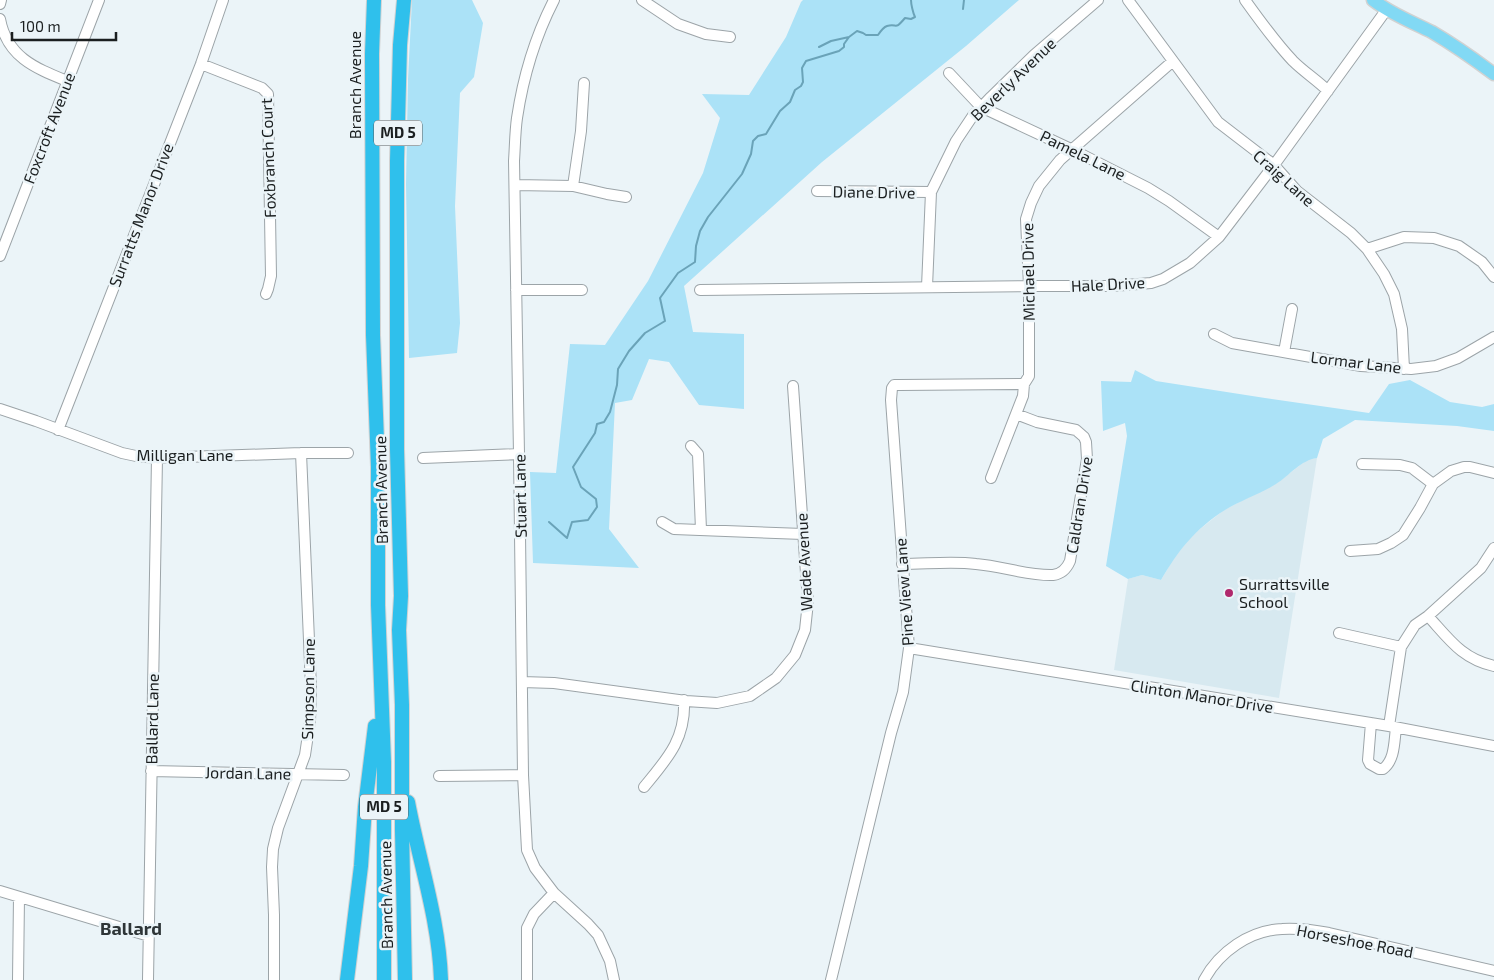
<svg xmlns="http://www.w3.org/2000/svg" width="1494" height="980" font-family="'Exo 2',sans-serif">
  <style>
    .built { fill: #d7e9f0 }
    .green { fill: #abe2f7 }
    .lines { fill: none; stroke-linecap: round; stroke-linejoin: round }
    .stream { stroke: #6aa3b8; stroke-width: 2 }
    .minor-casing { stroke: #9ca4a8; stroke-width: 12 }
    .major-casing { stroke: #d1d2d2; stroke-width: 15 }
    .highway-casing { stroke: #d1d2d2; stroke-width: 16 }
    .minor { stroke: #fff; stroke-width: 10 }
    .major { stroke: #82d9f4; stroke-width: 12 }
    .highway { stroke: #2fc0ec; stroke-width: 14 }
    .poi-dot { fill: #b0296d; stroke: #ebf4f8; stroke-width: 2 }
    .labels { text-anchor: middle; stroke-width: 5; stroke-linejoin: round; paint-order: stroke }
    .shield { fill: #ebf4f8; stroke: #595f61; stroke-width: 1 }
    .shield-label { font-size: 15px; font-weight: bold; fill: #1b1f20 }
    .street-label { font-size: 16px; fill: #1b1f20; stroke: #ebf4f8 }
    .poi-label { font-size: 16px; fill: #1b1f20; stroke: #ebf4f8; text-anchor: start }
    .neighbourhood-label { font-size: 18px; font-weight: bold; fill: #2e3537; stroke: #ebf4f8 }
  </style>
  <rect width="100%" height="100%" fill="#ebf4f8"/>
  <path class="built" d="M1317,458L1279,698L1114,670L1128,579L1142,575L1161,580L1171,563L1190,537L1224,510L1277,483L1308,459Z"/>
  <path class="green" d="M412,0H472L483,23L474,77L460,93L455,206L460,323L457,353L409,358L406,184L408,79Z
    M803,0H1019L966,46L822,162L684,286L693,332L744,334V409L699,405L669,362L649,359L632,400L615,403L609,529L639,568L533,563L530,472L556,473L570,344L605,345L648,281L703,173L720,118L702,94L749,95L786,37L801,2Z
    M1135,370L1156,381L1265,398L1369,413L1389,384L1410,380L1450,402L1482,407L1494,404V431L1457,426L1355,420L1323,439L1317,458C1301,460 1290,475 1276,484C1260,494 1241,500 1225,510C1195,529 1178,551 1161,580L1142,575L1128,579L1106,566L1127,436L1125,423L1103,431L1101,381L1131,382Z"/>
  <g class="lines">
    <path class="stream" d="M963,9L964,0
      M819,47L831,41L849,37
      M549,522L567,538L572,522L588,520L597,507L596,499L581,487L573,467L595,433L597,424L604,422L610,412L617,385L618,369L629,351L645,333L665,321L660,298L678,273L695,262L696,246L700,231L708,217L742,174L751,154L753,141L758,136L766,134L780,111L790,102L795,90L801,86L803,82L802,68L806,61L839,51L844,47V44L849,37L857,31L863,33L866,35H878C880,32 884,27 887,26C898,23 894,31 905,18L911,19L915,17C913,13 911,4 911,0"/>
    <g class="minor-casing">
      <path id="minor" d="M554,0C535,37 523,78 517,118C515,132 515,147 514,161L519,454L523,775L527,850L535,868L554,893L588,924L598,935L610,961L614,980
        M642,0L678,24L706,34L730,37
        M1128,0L1218,122L1274,165L1297,191L1351,233L1367,249L1384,274L1394,294L1402,329L1404,369
        M1245,0C1260,21 1275,42 1293,61C1304,72 1317,80 1328,91
        M0,4L1,0
        M0,19C7,57 35,68 67,81
        M201,64L262,88L268,94L271,276L268,289L266,294
        M949,73L981,107L1073,150L1148,188L1169,201L1219,237
        M515,185L573,186L607,194L626,197
        M573,186L581,131L584,83
        M817,191L931,192
        M1367,249L1404,237L1434,238L1459,246L1482,262L1494,277
        M0,256L99,0
        M927,287L931,192L956,141L972,117L991,97L1034,55L1098,0
        M516,290H582
        M700,290L1029,286H1113L1151,283L1163,279L1190,263L1219,237L1274,165L1387,9
        M1214,334L1232,343L1361,366L1411,369L1436,366L1458,358L1494,337
        M1284,352L1292,309
        M0,409L36,421L122,453L136,456L157,458L301,453H348
        M58,430L201,64L223,0
        M691,446L698,454L701,530
        M423,458L519,454
        M1362,464L1400,465L1412,468L1433,484
        M991,478L1023,396L1024,384L1029,376V286L1026,219L1031,203L1039,186L1060,160L1173,61
        M662,522L674,529L803,534
        M1350,551L1378,549L1391,543L1403,535L1420,508L1433,484L1451,471L1464,467H1470L1494,473
        M902,564C927,564 952,561 976,564C1002,566 1028,576 1053,575C1062,574 1067,568 1070,561L1087,459L1086,442L1084,437L1076,430L1037,422L1016,414
        M1428,616C1449,639 1462,659 1494,666
        M1339,633L1401,647
        M909,648L1389,726L1494,746
        M522,682L554,683L686,701L717,703L750,696L776,678L795,655L805,630L808,602L793,386
        M1371,723L1368,760L1370,764L1379,769H1383C1395,760 1394,742 1396,728
        M1389,726L1401,647L1415,625L1428,616L1481,568L1494,548
        M151,771L344,775
        M439,776L523,775
        M644,787C667,759 686,739 684,700
        M0,891L149,936
        M18,980L19,897
        M148,980L157,458
        M274,980V915L272,867L273,849L278,828L305,755L310,721L311,687L301,453
        M527,980V928L534,914L554,893
        M831,980L891,733L903,692L909,648L891,400L892,388L894,385H900L1024,384
        M1204,980C1219,952 1250,930 1282,929C1298,928 1313,930 1329,933L1494,971"/>
    </g>
    <g class="major-casing">
      <path id="major" d="M1373,0C1391,14 1412,22 1432,32C1454,45 1474,59 1494,74"/>
    </g>
    <g class="highway-casing">
      <path id="highway" d="M374,0L372,54L373,335L378,467V605L384,762V980
        M404,0L400,45L397,161V449L401,596L399,630L402,705V830L405,980
        M408,802C419,861 439,919 441,980
        M347,980L361,866L365,807L375,726"/>
    </g>
    <use href="#minor" class="minor"/>
    <use href="#major" class="major"/>
    <use href="#highway" class="highway"/>
  </g>
  <circle class="poi-dot" cx="1229" cy="593" r="5"/>
  <g class="labels">
    <g class="shield">
      <rect x="374" y="120.5" width="48" height="25" rx="4"/>
      <rect x="360" y="794.5" width="48" height="25" rx="4"/>
    </g>
    <g class="shield-label">
      <text x="398" y="138">MD 5</text>
      <text x="384" y="812">MD 5</text>
    </g>
    <g class="street-label">
      <text transform="translate(1013 79) rotate(-44)" y="6">Beverly Avenue</text>
      <text transform="translate(355 85) rotate(-90)" y="6">Branch Avenue</text>
      <text transform="translate(49 128) rotate(-69)" y="6">Foxcroft Avenue</text>
      <text transform="translate(1083 155) rotate(26)" y="6">Pamela Lane</text>
      <text transform="translate(268 158) rotate(-92)" y="6">Foxbranch Court</text>
      <text transform="translate(1284 178) rotate(42)" y="6">Craig Lane</text>
      <text transform="translate(874 192) rotate(1)" y="6">Diane Drive</text>
      <text transform="translate(141 215) rotate(-69)" y="6">Surratts Manor Drive</text>
      <text transform="translate(1028 272) rotate(-91)" y="6">Michael Drive</text>
      <text transform="translate(1108 284) rotate(-3)" y="6">Hale Drive</text>
      <text transform="translate(1356 362) rotate(7)" y="6">Lormar Lane</text>
      <text x="185" y="461">Milligan Lane</text>
      <text transform="translate(381 490) rotate(-91)" y="6">Branch Avenue</text>
      <text transform="translate(520 496) rotate(-91)" y="6">Stuart Lane</text>
      <text transform="translate(1079 505) rotate(-81)" y="6">Caldran Drive</text>
      <text transform="translate(804 562) rotate(-93)" y="6">Wade Avenue</text>
      <text transform="translate(904 592) rotate(-94)" y="6">Pine View Lane</text>
      <text transform="translate(308 689) rotate(-89)" y="6">Simpson Lane</text>
      <text transform="translate(1202 696) rotate(9)" y="6">Clinton Manor Drive</text>
      <text transform="translate(152 719) rotate(-89)" y="6">Ballard Lane</text>
      <text transform="translate(248 773) rotate(1)" y="6">Jordan Lane</text>
      <text transform="translate(386 895) rotate(-91)" y="6">Branch Avenue</text>
      <text transform="translate(1355 941) rotate(11)" y="6">Horseshoe Road</text>
    </g>
    <g class="poi-label">
      <text x="1239" y="590">Surrattsville<tspan x="1239" dy="18">School</tspan></text>
    </g>
    <g class="neighbourhood-label">
      <text x="131" y="935">Ballard</text>
    </g>
  </g>
  <path d="M12 32v8h104v-8" fill="none" stroke="#1b1f20" stroke-width="2.5"/>
  <text x="20" y="32" font-size="15" fill="#1b1f20" stroke="#ebf4f8" stroke-width="4" paint-order="stroke">100 m</text>
</svg>
